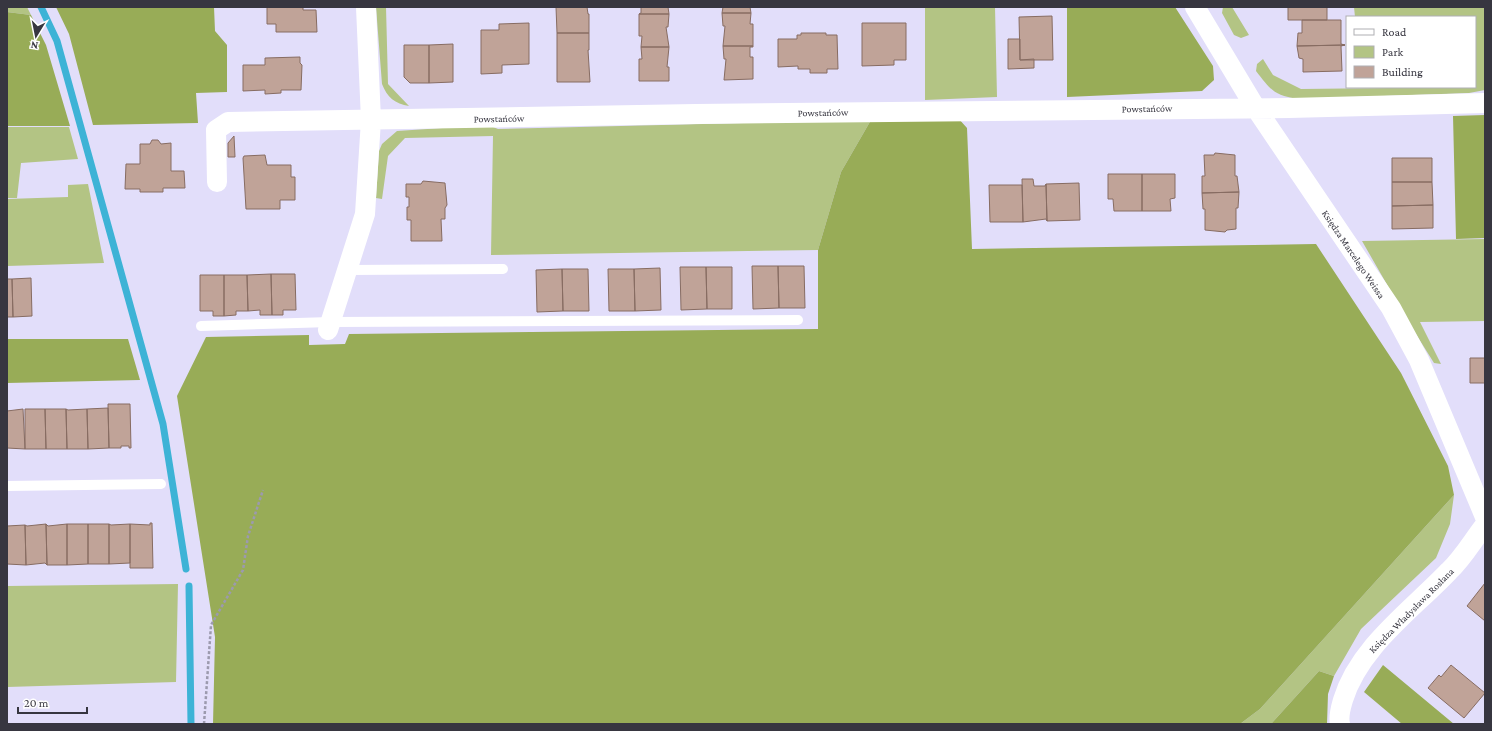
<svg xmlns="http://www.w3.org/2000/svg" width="1492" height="731" font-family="'Crimson Pro',serif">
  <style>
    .green { fill: #b3c484 }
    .forest { fill: #98ac57 }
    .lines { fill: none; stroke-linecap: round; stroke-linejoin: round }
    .stream { stroke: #3db3d6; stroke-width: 7 }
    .building { fill: #c0a398; stroke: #876c62 }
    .path { stroke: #9c9aae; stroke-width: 2.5; stroke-dasharray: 3 2; stroke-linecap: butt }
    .lane { stroke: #fff; stroke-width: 10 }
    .street { stroke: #fff; stroke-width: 20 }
    .labels { text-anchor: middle; stroke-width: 3; stroke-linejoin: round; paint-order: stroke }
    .street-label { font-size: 10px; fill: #373640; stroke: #fff }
  </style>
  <rect width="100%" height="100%" fill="#e2defa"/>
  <path class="green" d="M7,7H27L31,15L7,12Z
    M376,7H386L388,84L409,106C395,104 387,97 382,84Z
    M925,7H995L997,97L925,100Z
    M1223,7H1232L1249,35L1241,38L1234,35L1222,13Z
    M1354,7H1485V90L1469,93L1298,99C1273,95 1271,90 1256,71L1257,64L1263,59L1273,75L1301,89L1475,87V17H1355Z
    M871,120L841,172L818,250L491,255L493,136L405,138L388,156L382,199L376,198L379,151L382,144L397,131L488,125L498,129Z
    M7,127H69L78,159L21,163L17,198H7Z
    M88,184L104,263L7,266V199L68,197V185Z
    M1485,239V321L1420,322L1441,364L1434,363L1409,323L1362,241Z
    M1454,495L1450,524L1436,558L1361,629L1334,676L1319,671L1271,724H1240L1260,709Z
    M178,584L176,682L7,687V586Z"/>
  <path class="forest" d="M56,7H214L215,31L227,45V92L196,93L198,123L93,125L69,34Z
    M1067,7H1175L1213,66L1214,80L1202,91L1067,97Z
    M7,12L31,15L46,45L70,126H7Z
    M1485,115V238L1456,239L1453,116Z
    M958,118L967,128L972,249L1316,244L1401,373L1448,466L1454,495L1260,709L1240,724H213L215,637L177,396L206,337L309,335V345L345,344L349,334L818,329V250L841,172L871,120Z
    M7,339H128L140,380L7,383Z
    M1383,665L1454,724H1402L1364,692Z
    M1319,671L1334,676L1328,694L1327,724H1271Z"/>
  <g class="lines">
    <path class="stream" d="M41,7L57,41L163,424L186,569
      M189,586L191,724"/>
  </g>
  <path class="building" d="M267,7H303V10H316L317,32H276V24H267Z
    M556,7H587L588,14H589V33H557Z
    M641,7H668L669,14H639L641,13Z
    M723,7H750L751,13H722Z
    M1284,7H1327V20H1288V7Z
    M722,13H751L750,24H753V46H723L725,26H723Z
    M639,14H669L668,27H666L669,47H641L642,36H639Z
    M1052,16L1053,60H1020L1019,17Z
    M1302,20H1341V44L1345,45L1297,46L1298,33H1302Z
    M529,23V64L502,65V73L481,74V30H499V24Z
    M862,23H906V60H894V65L862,66Z
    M557,33H589V50H588L590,82H557Z
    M801,33H826V35H837L838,69H827V73H810V69H798V66L778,67V39H797V35H801Z
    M1008,39H1020V60L1034,59V68L1008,69Z
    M453,44V82L429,83V45Z
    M404,45H429V83H410L404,77Z
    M1345,45L1341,46L1342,71L1303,72V59L1299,58L1297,46Z
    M723,46H753V47H750V57H753V79L724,80L726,59H724Z
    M641,47H669L667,67H669V81H639V59H642Z
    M300,57V63L302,65L301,90H281V93L265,94V90L243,91V65H265V58Z
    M234,136L235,157H228V143Z
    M152,140H158L161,144L171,143V171H184L185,188H163V192H140V189H125L126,164H140V144H150Z
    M1215,153L1235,155V176H1237L1239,192L1202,193V176H1205L1204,155H1214Z
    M265,155L267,165H291V177H295V200H280V209H246L243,158L244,156Z
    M1392,158H1432V182H1392Z
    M1108,174H1142V211H1114L1113,199H1108Z
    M1142,174H1175V198L1170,199L1171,211H1142Z
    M1022,179H1033L1034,186H1045L1046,184L1047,221L1046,219L1023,222Z
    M423,181L445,183L447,205L445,208V219H441L442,241H411V220H407V207H409V197H406V184H421Z
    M1392,182H1432L1433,205L1392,206Z
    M1079,183L1080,220L1047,221L1046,184Z
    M989,185H1022L1023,222H990Z
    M1239,192L1238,208H1236V229L1227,230L1225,232L1205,230V209H1203L1202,193Z
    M1433,205V228L1392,229V206Z
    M752,266H778L779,308L753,309Z
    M778,266H804L805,308H779Z
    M680,267H706L707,309L681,310Z
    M706,267H732V309H707Z
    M660,268L661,310L635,311L634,269Z
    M562,269H588L589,311H563Z
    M562,269L563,311L537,312L536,270Z
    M608,269H634L635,311H609Z
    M271,274H295L296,310H283V315H272Z
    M271,274L272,315H260V310L248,311L247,275Z
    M200,275H224V316H213V311H200Z
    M224,275H247L248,311H236V315L224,316Z
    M31,278L32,316L13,317L12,279Z
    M7,279H12L13,317H7Z
    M1470,358H1485V383H1470Z
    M108,404H130L131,448H129V446H121V448H109Z
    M108,408L109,448L88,449L87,409Z
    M23,409L25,449L7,448V411Z
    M25,409H45L46,449H25Z
    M45,409H66L67,449H46Z
    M66,409L68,410L87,409L88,449H67Z
    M150,523H152L153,568H130V524L150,525Z
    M46,524L48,526L67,524V565H47Z
    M46,524L47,565L45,563L26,565L25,525L27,526Z
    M67,524H88V564L67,565Z
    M88,524H109V564H88Z
    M109,524L111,525L130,524V563L109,564Z
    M25,525L26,565L7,564V526Z
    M1485,583V621L1467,606Z
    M1451,665L1485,693L1464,718L1428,688L1439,675L1441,677Z"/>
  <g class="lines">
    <path class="path" d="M204,724L211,625L243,570L248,536L263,490"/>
    <path class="lane" d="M349,270L503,269
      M201,326L331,322L798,320
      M7,486L161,484"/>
    <path class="street" d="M1195,7L1255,107L1391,308L1419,360L1485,517
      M217,182L216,130L228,122L696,114L1289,108L1485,103
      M328,330L365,214L371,120L366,7
      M1340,724C1338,716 1341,707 1343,700C1359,647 1412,610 1449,571C1463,558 1473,540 1485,525"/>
  </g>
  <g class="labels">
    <g class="street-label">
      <text transform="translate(1147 108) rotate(-1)" y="4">Powstańców</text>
      <text transform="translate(823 112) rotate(-1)" y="4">Powstańców</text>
      <text transform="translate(499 118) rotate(-1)" y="4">Powstańców</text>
      <text transform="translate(1354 254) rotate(56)" y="4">Księdza Marcelego Weissa</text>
      <text transform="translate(1411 610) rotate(-45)" y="4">Księdza Władysława Rosłana</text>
    </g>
  </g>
  <rect width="1492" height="731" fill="none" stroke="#373640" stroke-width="16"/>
  <rect x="1346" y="16" width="130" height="72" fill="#ffffff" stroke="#afafb3"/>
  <rect x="1354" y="29" width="20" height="6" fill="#ffffff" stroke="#afafb3"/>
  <text x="1382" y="36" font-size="12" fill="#373640">Road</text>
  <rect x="1354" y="46" width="20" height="12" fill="#b3c484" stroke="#afafb3"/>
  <text x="1382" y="56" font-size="12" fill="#373640">Park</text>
  <rect x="1354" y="66" width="20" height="12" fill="#c0a398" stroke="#afafb3"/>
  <text x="1382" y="76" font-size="12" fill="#373640">Building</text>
  <g transform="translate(36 36) rotate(190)" stroke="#ffffff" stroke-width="3" paint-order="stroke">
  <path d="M0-3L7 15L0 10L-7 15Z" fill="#373640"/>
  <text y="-6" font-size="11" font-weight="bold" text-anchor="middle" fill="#373640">N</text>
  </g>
  <path d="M18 707v6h69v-6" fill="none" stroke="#373640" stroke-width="2"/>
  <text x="24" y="707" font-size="12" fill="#373640" stroke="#ffffff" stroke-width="3" paint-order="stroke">20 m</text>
</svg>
